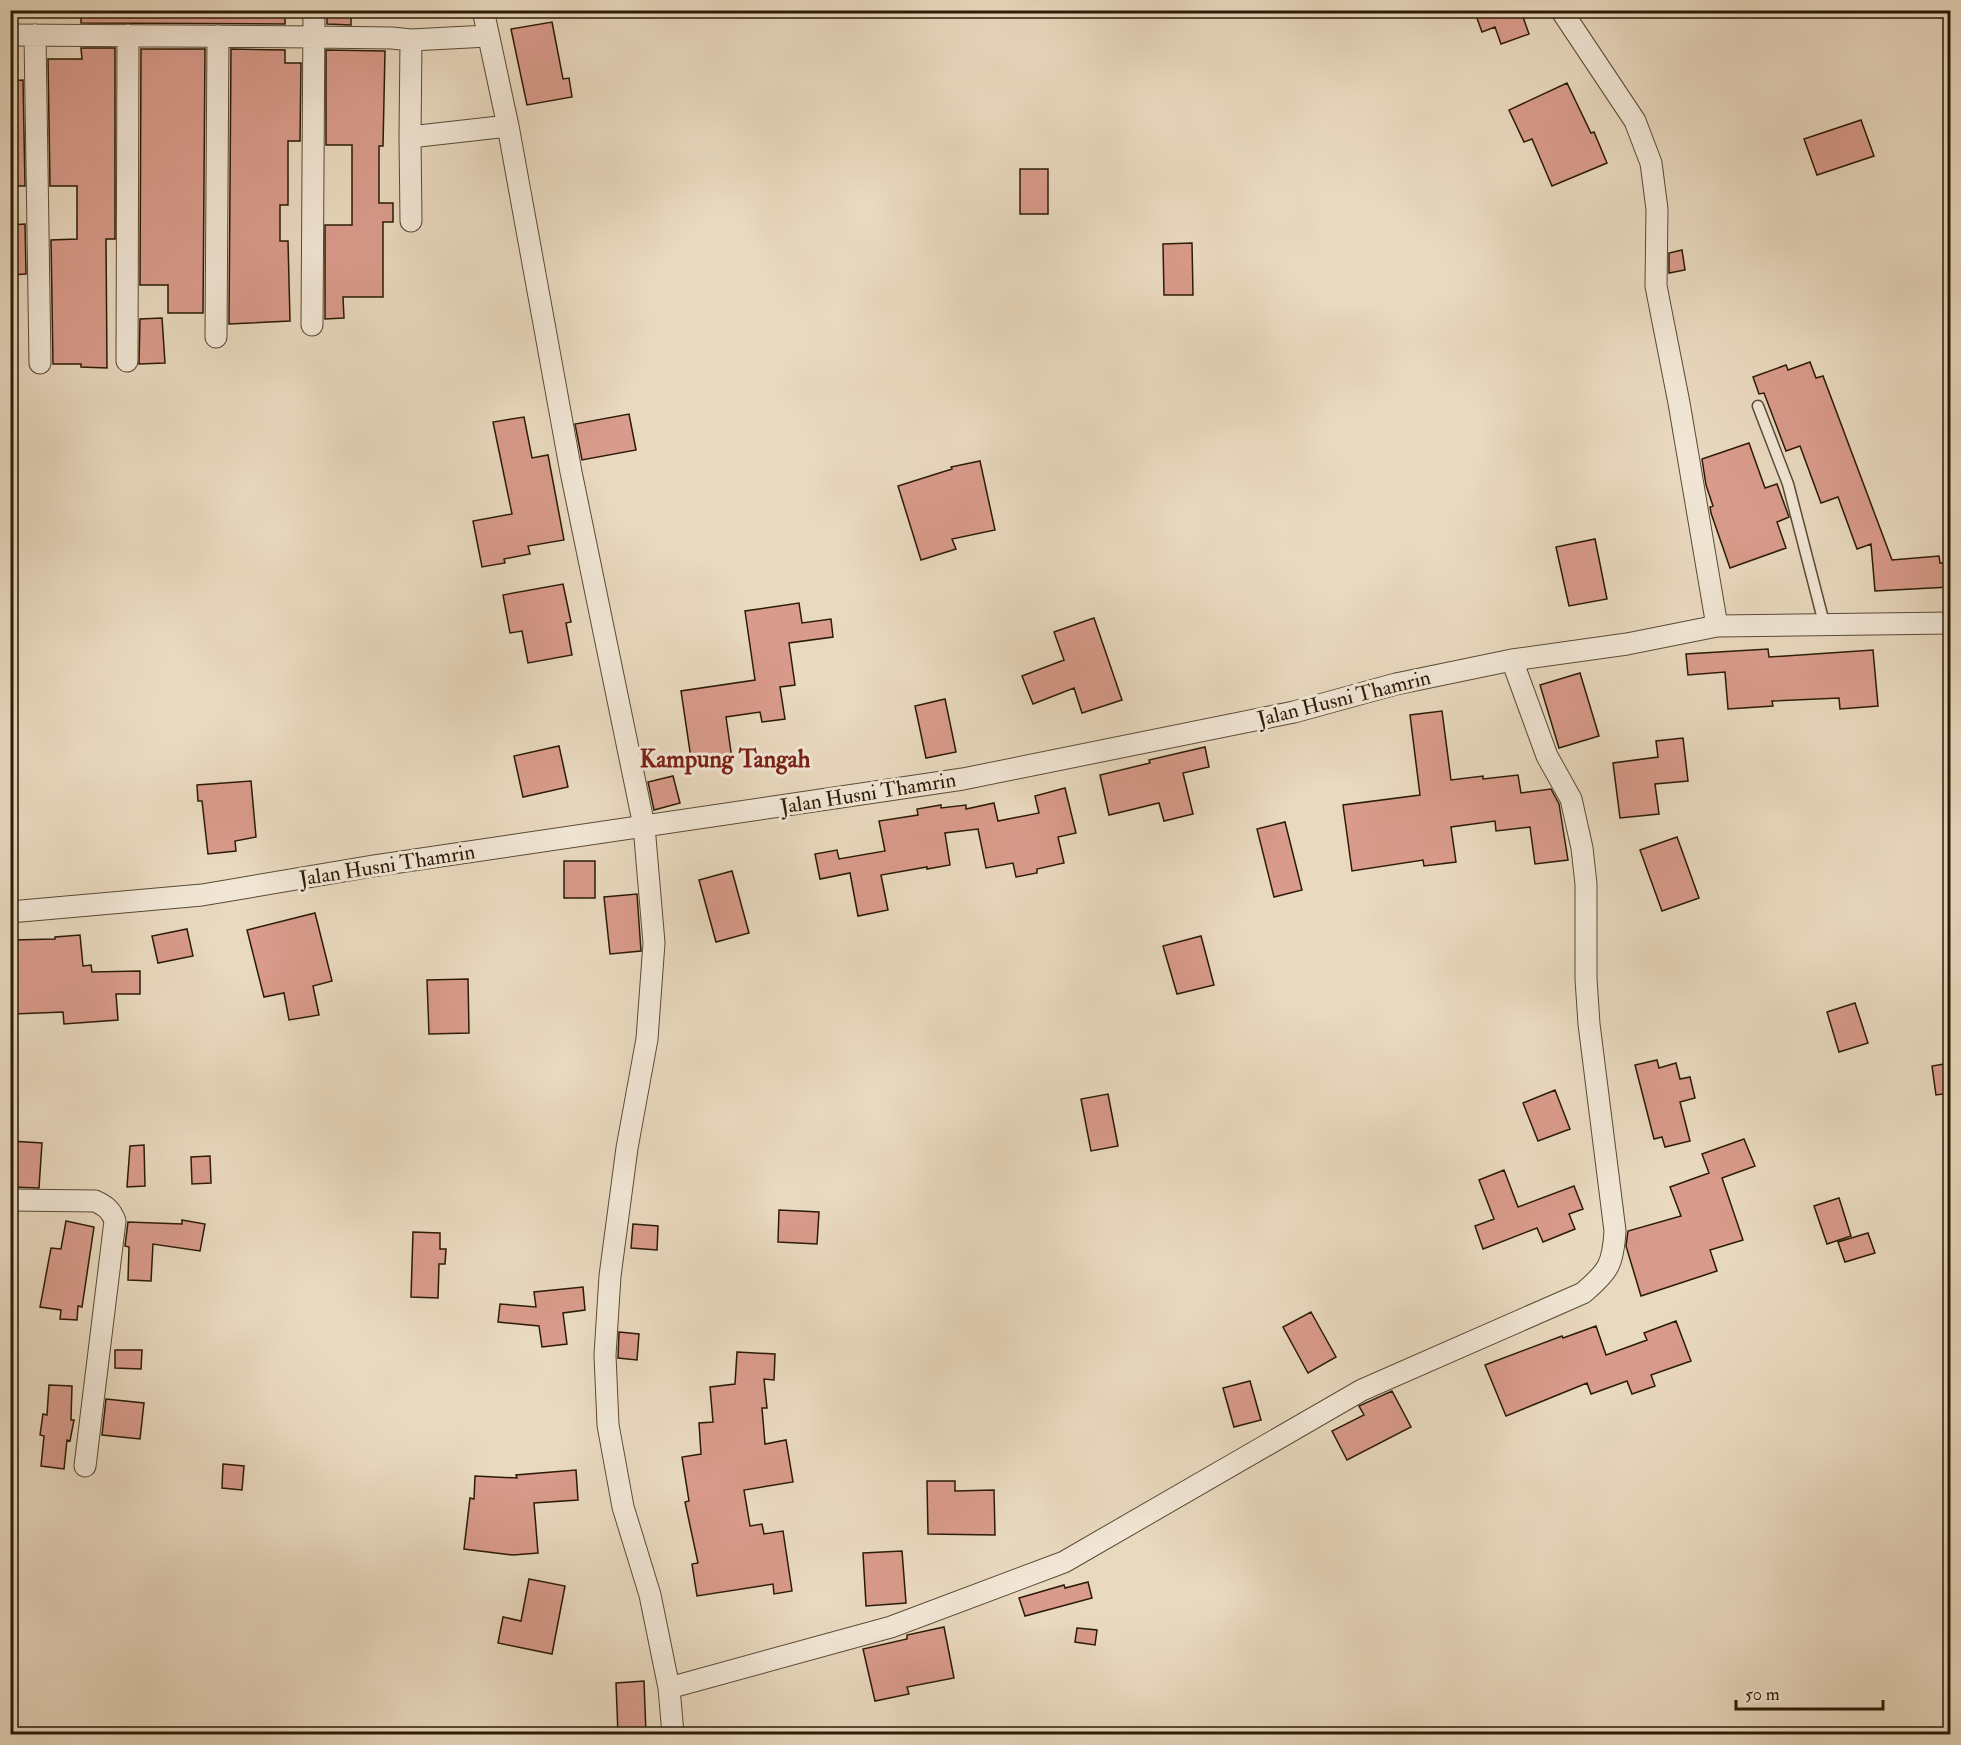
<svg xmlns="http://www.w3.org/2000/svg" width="1961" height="1745" font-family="'IM FELL Double Pica',serif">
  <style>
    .building { fill: #d99b8b; stroke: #2b1b06; stroke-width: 1.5 }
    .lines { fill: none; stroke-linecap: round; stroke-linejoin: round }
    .service-casing { stroke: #5a4a34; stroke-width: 13 }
    .minor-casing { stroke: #5a4a34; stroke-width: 23 }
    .service { stroke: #f1e6d5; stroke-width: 10 }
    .minor { stroke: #f1e6d5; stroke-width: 21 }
    .labels { text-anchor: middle; stroke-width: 6; stroke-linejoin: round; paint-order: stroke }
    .street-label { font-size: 21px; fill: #2b1b06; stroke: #f1e6d5 }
    .quarter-label { font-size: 24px; font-weight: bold; fill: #7a1f14; stroke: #f1e6d5 }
  </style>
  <rect width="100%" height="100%" fill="#e9d9bf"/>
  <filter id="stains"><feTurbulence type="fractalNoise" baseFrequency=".00333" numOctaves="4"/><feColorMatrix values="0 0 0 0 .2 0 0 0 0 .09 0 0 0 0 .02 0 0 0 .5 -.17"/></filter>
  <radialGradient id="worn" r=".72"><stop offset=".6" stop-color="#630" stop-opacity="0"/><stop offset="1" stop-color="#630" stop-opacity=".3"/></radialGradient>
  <path class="building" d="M81,10H285V24L81,23Z
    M327,10H351V25L327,24Z
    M1474,10H1535V12L1523,17L1529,34L1501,44L1495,27L1482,32Z
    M552,22L563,79L569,78L572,97L527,105L511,29Z
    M81,48H115V239H106L107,368L81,367V364H53L51,240L77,239V186H50L48,59H82Z
    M141,49H205L203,313H168V285H140Z
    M231,49L285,50V63H301L300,141H288V205H280V241H288L290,321L229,324Z
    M326,50L385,51L383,146H379V203H393V222H383V297H343L344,318L325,319V225H352V145H326Z
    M23,80L25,186H10V81Z
    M1567,83L1591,133L1594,132L1607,163L1552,186L1532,139L1524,142L1509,110Z
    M1861,120L1874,156L1817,175L1804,139Z
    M1020,169H1048V214H1020Z
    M25,224L26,274L10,275V225Z
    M1192,243L1193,295H1164L1163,244Z
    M1682,250L1685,270L1669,273V253Z
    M162,318L165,363L139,364L140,319Z
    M1810,362L1816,378L1823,376L1892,560L1939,556L1940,563H1950V587L1875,591L1871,544L1857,549L1838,497L1821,503L1800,446L1786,451L1764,393L1759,394L1753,377L1786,365L1788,370Z
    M629,414L636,450L582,460L575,424Z
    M524,417L532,458L548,455L564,540L528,546L530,554L504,559L505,563L482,567L473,521L512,514L493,422Z
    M1749,443L1765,488L1777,484L1789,517L1777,522L1786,548L1730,568L1711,513L1710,507L1713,506L1706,485L1702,459Z
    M980,461L995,530L952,539L956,549L921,560L898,486L952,469L951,467Z
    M1595,539L1607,599L1569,606L1556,547Z
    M563,584L571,622L566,623L572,655L528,663L522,631L510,633L503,595Z
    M799,603L802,623L831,619L833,637L789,643L795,685L780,687L785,719L762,722L760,712L726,717L732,759L692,765L681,691L755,680L745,611Z
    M1094,618L1122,700L1082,713L1074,688L1033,704L1022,676L1064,660L1054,632Z
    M1768,649L1769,657L1873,650L1878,706L1840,709L1839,698L1772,701L1773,706L1728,709L1725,672L1688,675L1686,654Z
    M1580,673L1599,736L1559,748L1540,685Z
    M945,699L956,752L926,758L915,706Z
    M1442,711L1451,780L1483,776V779L1518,775L1521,793L1551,789L1559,804L1568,860L1535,864L1530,827L1496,831L1495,821L1451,827L1456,862L1424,866L1423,860L1352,871L1343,805L1420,795L1410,715Z
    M1683,738L1688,781L1655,784L1659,814L1620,818L1613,763L1658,757L1656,741Z
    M559,746L568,787L523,797L514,756Z
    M1205,747L1209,767L1183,773L1193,814L1164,821L1159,803L1109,815L1100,775L1150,763L1149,760Z
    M673,776L680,803L654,810L648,782Z
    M251,781L256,837L235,841L236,851L208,854L202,801H198L197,785Z
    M1065,788L1076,833L1058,837L1064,863L1037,869V873L1016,877L1013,863L986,868L978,829L945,833L950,865L927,869V867L881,875L888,910L858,916L850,873L820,879L815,854L837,850L839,859L885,851L879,821L918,815L917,809L941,805V808L966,805V809L994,803L998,821L1039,813L1035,796Z
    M1285,822L1302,890L1274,897L1257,829Z
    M1677,837L1699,898L1662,911L1640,850Z
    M564,861H595V898H564Z
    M732,871L749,933L716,942L699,880Z
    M637,894L641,951L610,954L604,897Z
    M315,913L332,981L313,986L319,1015L289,1020L284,993L264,997L247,930Z
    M187,929L193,956L158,963L152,936Z
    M80,935L83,966L91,965L92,972L140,971V994H116L118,1020L64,1024L63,1012L14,1014L12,940L55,939V937Z
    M1201,936L1214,985L1177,994L1163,946Z
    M468,979L469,1033L429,1034L427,980Z
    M1855,1003L1868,1043L1839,1052L1827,1012Z
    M1657,1060L1659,1068L1676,1063L1680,1079L1690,1077L1695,1098L1680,1102L1690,1141L1665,1147L1662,1137L1654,1139L1635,1065Z
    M1950,1063V1093L1936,1095L1932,1066Z
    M1555,1090L1570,1129L1538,1141L1523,1103Z
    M1108,1094L1118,1146L1091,1151L1081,1099Z
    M1744,1139L1755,1166L1722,1178L1743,1240L1710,1250L1717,1271L1641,1296L1626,1246L1628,1231L1681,1216L1670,1187L1709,1173L1702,1154Z
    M10,1141L42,1143L39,1188L10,1187Z
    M144,1145L145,1186L127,1187L130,1146Z
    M210,1156L211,1183L192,1184L191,1157Z
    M1504,1170L1518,1207L1574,1186L1583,1209L1569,1214L1575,1229L1543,1242L1537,1228L1483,1249L1475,1226L1494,1219L1479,1180Z
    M1839,1198L1851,1236L1827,1244L1814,1206Z
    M779,1210L819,1212L817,1244L778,1242Z
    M182,1220L205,1224L200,1251L153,1244L151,1281L128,1280L129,1247L125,1246L128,1222L182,1224Z
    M66,1221L94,1227L82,1307L78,1306L77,1320L60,1319L61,1310L40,1307L51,1248L61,1249Z
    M633,1224L658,1226L657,1250L631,1248Z
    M413,1232L440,1233V1249H446L445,1264H439L438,1298L411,1297Z
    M1868,1233L1875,1253L1845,1262L1838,1242Z
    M583,1287L585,1310L563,1313L567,1344L542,1347L539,1326L498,1322L500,1304L536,1307L534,1292Z
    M1311,1312L1336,1357L1308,1373L1283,1327Z
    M1676,1321L1691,1361L1651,1375L1655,1386L1632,1394L1627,1381L1591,1394L1587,1383L1506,1416L1485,1365L1562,1336L1563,1338L1596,1326L1606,1355L1647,1340L1644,1333Z
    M619,1332L639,1334L637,1360L618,1358Z
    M115,1350H142L141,1369L115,1368Z
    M737,1352L775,1354L774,1380L764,1379L767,1408H762L765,1444L786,1440L793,1482L744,1490L750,1526L762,1524L764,1534L783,1531L792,1591L774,1594L773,1584L697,1596L692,1564L698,1563L685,1502L689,1501L682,1457L701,1454L699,1423L713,1422L710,1387L735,1384Z
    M1250,1381L1261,1420L1234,1427L1223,1388Z
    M49,1385L72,1386L71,1420H74L70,1441L67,1440L64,1469L41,1466L44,1436L40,1435L43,1414L47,1415Z
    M1392,1391L1411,1427L1347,1460L1332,1431L1364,1415L1359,1406Z
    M106,1399L144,1403L140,1439L102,1435Z
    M223,1464L244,1466L242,1490L222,1488Z
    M576,1470L578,1500L534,1503L538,1553L513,1555L464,1549L470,1498L474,1499L475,1476L517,1478L516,1475Z
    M927,1481H955V1491L994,1490L995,1535L928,1534Z
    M902,1551L906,1603L866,1606L863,1553Z
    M529,1579L565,1586L552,1654L498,1643L503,1617L521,1621Z
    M1088,1582L1092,1598L1025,1616L1019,1598L1064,1585L1065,1588Z
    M944,1627L954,1678L907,1687L909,1694L875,1701L863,1649L907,1639V1635Z
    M1077,1628L1097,1630L1095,1645L1075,1642Z
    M644,1681L646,1734H618L616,1683Z"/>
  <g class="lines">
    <g class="service-casing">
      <path id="service" d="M1758,406L1788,484L1824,623"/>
    </g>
    <g class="minor-casing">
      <path id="minor" d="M483,10L508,126L571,472L644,826L654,943L647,1039L627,1148L610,1276L605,1355L608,1425L623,1507L650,1595L669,1688L673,1734
        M1561,10L1635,121L1651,163L1657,209L1656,286L1679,403L1717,626L1950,623
        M10,35L315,37L392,38L411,40L410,137
        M35,35L40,363
        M411,40L488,36
        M411,221L410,137L508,126
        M312,325L314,10
        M216,337L218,36
        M127,361L128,35
        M10,912L202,895L373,866L963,779L1294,712L1396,684L1512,660L1627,644L1717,626
        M10,1200L95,1201C106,1206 111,1210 115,1221L85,1466
        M669,1688L891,1627L1064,1562L1362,1390L1583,1293C1609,1271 1613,1264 1615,1231L1589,1024L1586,979V884L1582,848L1571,799L1547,756L1512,660"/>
    </g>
    <use href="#service" class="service"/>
    <use href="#minor" class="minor"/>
  </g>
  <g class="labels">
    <g class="street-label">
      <text transform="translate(1344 698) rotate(-14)" y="7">Jalan Husni Thamrin</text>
      <text transform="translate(868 793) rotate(-9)" y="7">Jalan Husni Thamrin</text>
      <text transform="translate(387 865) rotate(-9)" y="7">Jalan Husni Thamrin</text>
    </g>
    <g class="quarter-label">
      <text x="725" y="767">Kampung Tangah</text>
    </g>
  </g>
  <rect width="1961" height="1745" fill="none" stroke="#e9d9bf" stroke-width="36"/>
  <rect x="12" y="12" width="1937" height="1721" fill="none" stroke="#2b1b06" stroke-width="3"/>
  <rect x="18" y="18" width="1925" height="1709" fill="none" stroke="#2b1b06" stroke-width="1.5"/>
  <path d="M1736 1700v9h147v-9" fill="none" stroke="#2b1b06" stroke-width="3"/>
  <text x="1745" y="1700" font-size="18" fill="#2b1b06" stroke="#f1e6d5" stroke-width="4.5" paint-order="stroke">50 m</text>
  <rect width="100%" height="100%" filter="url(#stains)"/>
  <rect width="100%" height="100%" fill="url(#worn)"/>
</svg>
